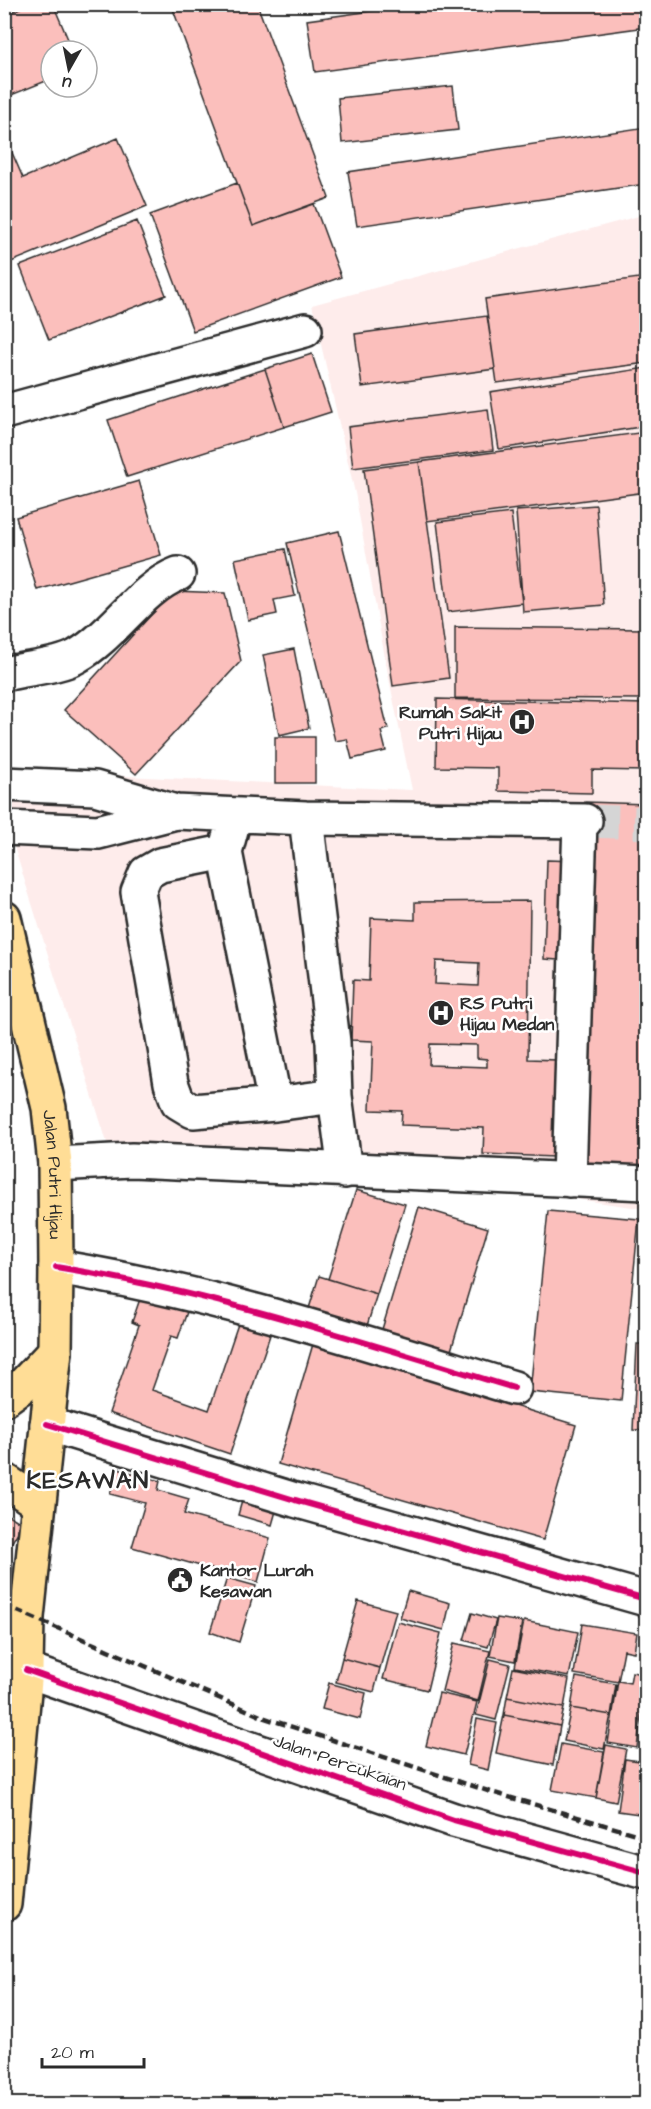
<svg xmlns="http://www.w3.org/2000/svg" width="651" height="2109" font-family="'Architects Daughter',sans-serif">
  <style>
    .built { fill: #feeceb }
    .building { fill: #fbbfbc; stroke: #2b2b2b; stroke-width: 1.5; fill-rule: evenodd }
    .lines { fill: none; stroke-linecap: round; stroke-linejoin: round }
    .minor-tunnel { stroke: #d5d5d5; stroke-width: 33; stroke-dasharray: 33 16; stroke-linecap: butt }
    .minor-casing { stroke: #2b2b2b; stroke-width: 38 }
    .major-casing { stroke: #2b2b2b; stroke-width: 38 }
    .minor { stroke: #fff; stroke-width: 33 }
    .major { stroke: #ffdd96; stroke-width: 33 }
    .rail { stroke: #2b2b2b; stroke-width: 4.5; stroke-dasharray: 9 4.5; stroke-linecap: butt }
    .cycleway-casing { stroke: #fff; stroke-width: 10 }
    .cycleway { stroke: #d6006c; stroke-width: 6 }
    .labels { text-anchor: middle; stroke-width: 5; stroke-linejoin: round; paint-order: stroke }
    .poi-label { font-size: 18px; font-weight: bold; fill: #2b2b2b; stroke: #fff; text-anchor: start }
    .street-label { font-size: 18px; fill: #2b2b2b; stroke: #fff }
    .district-label { font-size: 24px; font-weight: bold; letter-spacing: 1.5px; fill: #2b2b2b; stroke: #fff }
  </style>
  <rect width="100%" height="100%" fill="#fff"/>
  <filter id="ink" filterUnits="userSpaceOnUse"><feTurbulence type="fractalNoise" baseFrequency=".0167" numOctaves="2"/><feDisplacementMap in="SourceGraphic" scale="12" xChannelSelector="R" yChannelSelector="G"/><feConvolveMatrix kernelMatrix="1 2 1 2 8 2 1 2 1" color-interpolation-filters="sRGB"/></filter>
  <g filter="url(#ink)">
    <path class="built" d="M646,214V1209L527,1192L194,1180L116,1171L5,818L4,770L412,790L388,674L355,493L312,305Z"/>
    <path class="building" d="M29,4H53L73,51H51V79L4,98V15Z
      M171,4H257L329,198L253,226Z
      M422,4H646V27L315,72L307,20Z
      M453,86L458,130L342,143L338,98Z
      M646,127V184L357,226L348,172Z
      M4,134L23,178L118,138L147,206L4,265Z
      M237,183L253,226L314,204L341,277L193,331L150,215Z
      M137,221L166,295L49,340L20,266Z
      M646,277V363L497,383L485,299Z
      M487,316L495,369L362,387L355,334Z
      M312,354L331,412L284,427L265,369Z
      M646,368V426L499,449L490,392Z
      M265,369L284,427L127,477L108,420Z
      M488,409L493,450L353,468L348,427Z
      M646,432V492L427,521L419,462Z
      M419,462L449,678L393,686L364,469Z
      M139,481L161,555L37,590L16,517Z
      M596,505L604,605L523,612L516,511Z
      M511,513L522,603L448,612L437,522Z
      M339,531L388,729L381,731L386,751L352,759L347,739L335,741L287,543Z
      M285,549L295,596L274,600L277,614L248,620L235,559Z
      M173,591L225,593L241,661L136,774L64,710Z
      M455,627L646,629V699L455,698Z
      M294,649L309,728L279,735L263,655Z
      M437,699L646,704V771L592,770V793L498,791V768L436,767Z
      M275,737H315V783H275Z
      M585,802L646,804V1167L574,1165Z
      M547,860L576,861L573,961L544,959Z
      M530,901L528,1059L557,1060L554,1157L483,1154L484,1128L401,1125L402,1111L370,1110L373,1041L351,1040L353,980L369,981L371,918L415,920V902ZM436,961L479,963L478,986L435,984ZM430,1044L477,1045V1058L487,1059V1067L429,1065Z
      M356,1190L405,1204L377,1294L328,1279Z
      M419,1207L488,1228L449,1357L380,1336Z
      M548,1211L639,1219L621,1401L530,1392Z
      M319,1276L377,1294L365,1332L307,1315Z
      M141,1296L187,1312L178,1338L171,1336L152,1390L209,1410L239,1321L271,1332L230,1454L109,1413L139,1325L132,1322Z
      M313,1344L576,1425L543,1540L278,1464Z
      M637,1344H646V1431L633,1430Z
      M118,1469L160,1481L158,1490L189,1499L184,1514L270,1538L258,1582L132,1547L145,1503L110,1494Z
      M244,1494L278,1504L272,1525L238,1515Z
      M5,1513L23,1524L4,1555Z
      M227,1578L256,1586L239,1642L210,1632Z
      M408,1591L450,1603L444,1630L400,1618Z
      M358,1601L396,1611L380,1668L342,1658Z
      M472,1613L496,1620L488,1647L464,1640Z
      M497,1618L522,1622L515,1661L490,1656Z
      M524,1621L578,1632L569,1677L515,1667Z
      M398,1622L441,1633L427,1690L383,1679Z
      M582,1624L637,1633L634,1652L624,1650L618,1682L574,1674Z
      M454,1643L490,1651L478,1701L442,1691Z
      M342,1658L380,1668L374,1692L336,1682Z
      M490,1659L510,1664L496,1720L476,1715Z
      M513,1668L569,1679L564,1708L507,1697Z
      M632,1672L646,1675L637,1748L608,1743L618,1681L630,1683Z
      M576,1677L616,1684L611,1715L571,1708Z
      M329,1683L366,1693L360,1719L322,1709Z
      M439,1693L477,1702L464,1755L426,1746Z
      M507,1697L564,1708L560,1726L504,1715Z
      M571,1708L611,1715L604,1749L564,1741Z
      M504,1715L560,1726L553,1765L496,1753Z
      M477,1719L497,1723L488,1770L468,1765Z
      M561,1744L604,1752L596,1798L552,1790Z
      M606,1745L626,1749L616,1802L596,1798Z
      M625,1759L646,1762V1815L618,1811Z"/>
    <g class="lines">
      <path class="minor-tunnel" d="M585,821L646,823"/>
      <g class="minor-casing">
        <path id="minor" d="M4,412L305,330
          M4,674C24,669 61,666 77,656C114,635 141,588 178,574
          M4,784L95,788L176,812
          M306,818L333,1042L335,1096L345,1171
          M4,828L98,832L176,812L306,818L585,821
          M231,830L225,852L275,1104L335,1096
          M225,852L160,865L146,873L138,892L171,1083L178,1102L193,1111L275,1104
          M55,1164L132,1160L646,1183
          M569,1180L580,821
          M56,1267C212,1292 363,1342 514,1388
          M47,1424L295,1500L646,1599
          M26,1670L454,1820L646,1873"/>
      </g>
      <g class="major-casing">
        <g id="major">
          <path id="s1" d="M4,918L49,1108L55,1164L56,1267L55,1351L27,1617L26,1670L4,1904"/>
          <path d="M4,1399L22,1386L55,1351"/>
          <path d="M4,1480L38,1503"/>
        </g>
      </g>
      <use href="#minor" class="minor"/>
      <use href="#major" class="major"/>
      <path class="rail" d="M4,1605L265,1718L488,1791L646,1837"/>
      <g class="cycleway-casing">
        <path id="cycleway" d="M56,1267C212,1292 363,1342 514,1388
          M47,1424L295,1500L646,1599
          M26,1670L454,1820L646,1873"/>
      </g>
      <use href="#cycleway" class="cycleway"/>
    </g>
  </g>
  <defs>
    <g id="hospital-disc" transform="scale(1.35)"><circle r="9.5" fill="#2b2b2b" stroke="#fff"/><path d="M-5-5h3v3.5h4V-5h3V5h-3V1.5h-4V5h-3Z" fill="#fff"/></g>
    <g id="civic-disc" transform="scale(1.35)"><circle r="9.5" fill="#2b2b2b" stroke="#fff"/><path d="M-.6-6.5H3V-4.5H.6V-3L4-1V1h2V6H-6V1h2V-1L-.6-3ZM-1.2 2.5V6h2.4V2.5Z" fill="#fff"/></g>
  </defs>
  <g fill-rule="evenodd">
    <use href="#hospital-disc" x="522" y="722"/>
    <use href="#hospital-disc" x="441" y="1013"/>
    <use href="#civic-disc" x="180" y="1580"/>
  </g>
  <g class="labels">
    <g class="poi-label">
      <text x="502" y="718" text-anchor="end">Rumah Sakit<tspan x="502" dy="21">Putri Hijau</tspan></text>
      <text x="460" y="1009">RS Putri<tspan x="460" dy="21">Hijau Medan</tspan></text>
      <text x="200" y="1576">Kantor Lurah<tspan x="200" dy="21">Kesawan</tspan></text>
    </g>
    <g class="street-label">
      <text dy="6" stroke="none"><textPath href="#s1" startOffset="262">Jalan Putri Hijau</textPath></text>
      <text transform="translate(340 1762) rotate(19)" y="6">Jalan Percukaian</text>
    </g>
    <g class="district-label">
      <text x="88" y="1488">KESAWAN</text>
    </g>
  </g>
  <rect width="651" height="2109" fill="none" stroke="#fff" stroke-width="24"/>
  <rect x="12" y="12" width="627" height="2085" fill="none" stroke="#2b2b2b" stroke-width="2" filter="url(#ink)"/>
  <g transform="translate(69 69) rotate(189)"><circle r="28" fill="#ffffff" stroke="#aaaaaa" stroke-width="1.5"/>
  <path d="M0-4.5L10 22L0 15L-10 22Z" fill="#2b2b2b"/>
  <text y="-9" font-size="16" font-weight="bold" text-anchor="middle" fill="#2b2b2b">U</text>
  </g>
  <path d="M42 2058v9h102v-9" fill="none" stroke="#2b2b2b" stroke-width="3"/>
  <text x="51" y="2058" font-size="18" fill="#2b2b2b" stroke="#ffffff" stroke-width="4.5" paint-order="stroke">20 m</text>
</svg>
